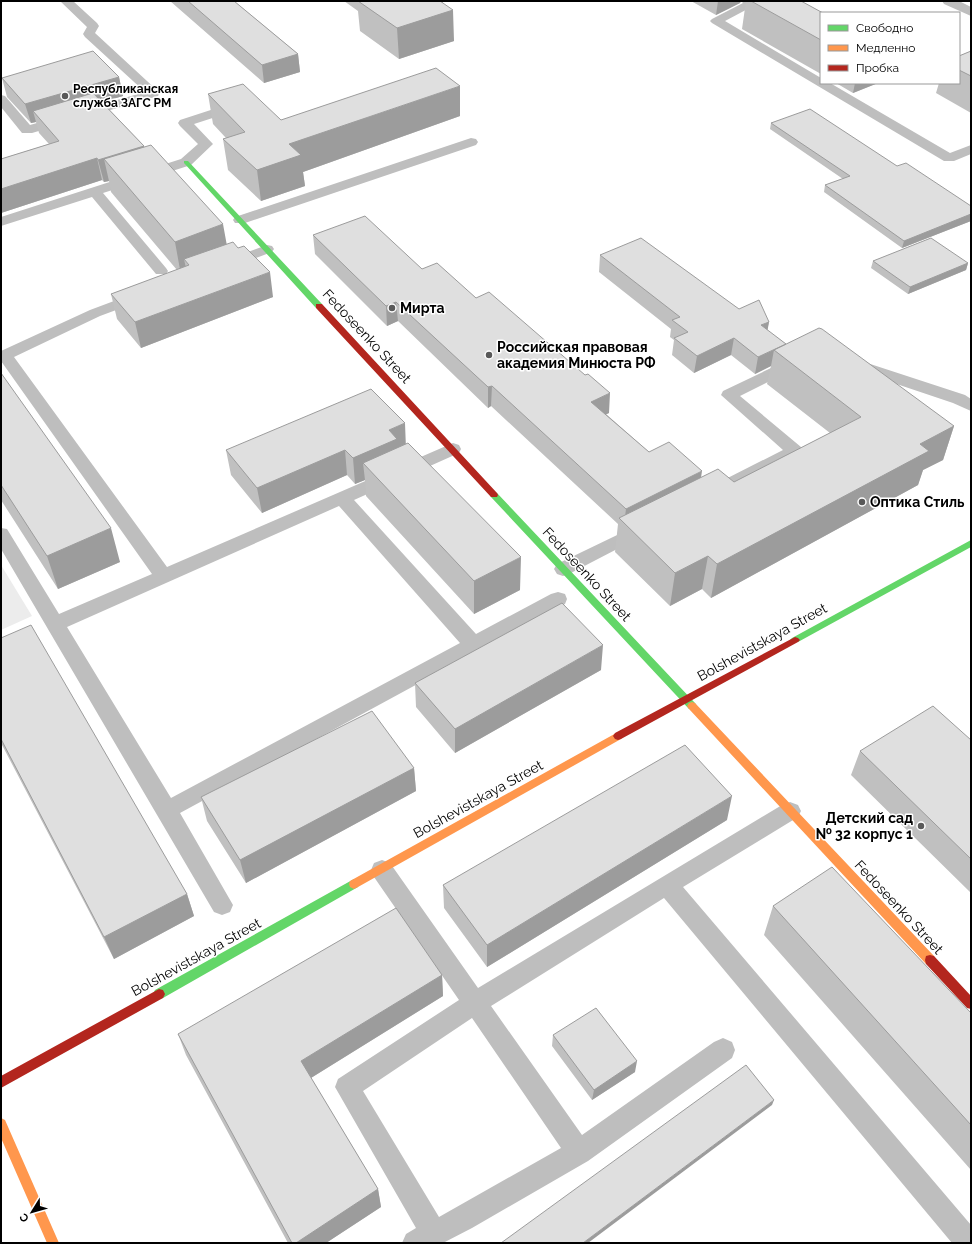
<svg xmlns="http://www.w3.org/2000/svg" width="972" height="1244" font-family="Raleway,sans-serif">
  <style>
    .green { fill: #ececec }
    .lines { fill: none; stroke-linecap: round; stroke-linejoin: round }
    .lane { fill: #bebebe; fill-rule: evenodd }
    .street { fill: #bebebe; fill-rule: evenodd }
    .fast { fill: #63d668; fill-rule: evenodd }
    .slow { fill: #ff974d; fill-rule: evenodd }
    .jam { fill: #b3261e; fill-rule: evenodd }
    .wall { fill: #c0c0c0 }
    .shaded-wall { fill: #9c9c9c }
    .building { fill: #dfdfdf; stroke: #9c9c9c }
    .poi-dot { fill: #595959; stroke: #fff; stroke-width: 1.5 }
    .labels { text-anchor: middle; stroke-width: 3; stroke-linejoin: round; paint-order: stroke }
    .far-poi-label { font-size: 12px; font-weight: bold; fill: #000; stroke: #fff; text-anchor: start }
    .poi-label { font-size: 14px; font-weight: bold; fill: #000; stroke: #fff; text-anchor: start }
    .street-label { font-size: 14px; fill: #000; stroke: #fff }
  </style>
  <rect width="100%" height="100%" fill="#fff"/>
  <path class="green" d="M1,565L32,616L1,630Z"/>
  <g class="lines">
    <path class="lane" d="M60,1H73L97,23L99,26L95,33L160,93L158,96L32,133H22L1,107V95L5,96L30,125L145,92L85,37L83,34L87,27Z
      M741,1H754L757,4L725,21L821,78V83H830L950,153L971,145V154L954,161H944L712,23L710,21L712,19L743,3Z
      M220,107L225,108L226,111L225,114L194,124L213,144L191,165L103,193L166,268L168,271L166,274H156L92,197L1,226V217L181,159L198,144L180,126L178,123L180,120Z
      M471,138L476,139L478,142L476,145L245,223H235L233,220L235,217Z
      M267,245L272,246L274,249L272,252L229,268L224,267L222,264L224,261Z
      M138,292L143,294L146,297L143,300L100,316L14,357L167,567L453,443L459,445L461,449L459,453L354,500L476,634L551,594L558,592L565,594L567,599L565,604L180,813L233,905L230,912L222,915L214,912L1,549V528L7,529L59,614L152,574L1,361V351L90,310ZM339,506L460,643L171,798L67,627Z
      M792,358L798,359L800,363L798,367L740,396L801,447L803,451L801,455L718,497L712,499L706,497L703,493L706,489L783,450L721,395L723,391Z
      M858,360L965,395L971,399V411L953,403L852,369L850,365L852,361Z
      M640,524L646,526L649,530L646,534L569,574L563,576L557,574L554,569L557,564Z
      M790,802L798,805L801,811L798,817L683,887L971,1225V1243H952L664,898L491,1006L582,1135L714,1042L723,1038L732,1042L735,1050L732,1058L588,1161L472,1228L443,1243H402L406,1234L416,1228L335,1087L338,1079L459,1000L374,877L371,870L374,863L382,860L390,863L478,988L782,805ZM472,1018L561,1148L439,1217L363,1091Z"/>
    <path class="street" d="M942,1H959L971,7V16L944,4Z"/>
    <path class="fast" d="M184,161H188L322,304V308H316L184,163Z
      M494,492L497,493L695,703L697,706L695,709H689L491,497L490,495Z
      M971,540V547L798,642H792L790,640L792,638Z
      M354,879L358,881L359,884L358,887L163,998L159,999L155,998L153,994L155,990Z"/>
    <path class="slow" d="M692,702L695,703L934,956L935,960L934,964L930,965L926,964L689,709L687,706L689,703Z
      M618,732L621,733L623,736L621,739L358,887L354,889L350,887L349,884L350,881Z
      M1,1118L5,1120L59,1243H47L1,1138Z"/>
    <path class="jam" d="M316,304H322L497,493L498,495L497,497H491L316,308Z
      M795,637L798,638L800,640L798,642L621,739L618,740L615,739L613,736L615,733Z
      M930,955L934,956L971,996V1009L967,1008L926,964L925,960L926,956Z
      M159,989L163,990L165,994L163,998L1,1088V1076Z"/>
  </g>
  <path class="wall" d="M170,1H234L298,54L300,72L264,83Z
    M344,1H443V3L454,41L399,59L360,31L358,11Z
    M691,1H741L740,3L716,15Z
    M746,1H801L821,13V74L742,29Z
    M971,51V113L936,93L939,83H959V56Z
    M119,77L123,96L102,102L144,146V147L226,244L273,297L141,348L117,319L111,294L177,270L111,192L109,181L104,182L102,180L1,213V159L49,144L39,133L36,122L31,123L7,97L2,78Z
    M836,83H878L853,93Z
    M208,94L281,120L460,116L303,172L305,186L261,201L228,170L223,139L226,138L213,124Z
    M771,123L897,166L971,206V221L902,248L824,192L825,185L843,179L770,129Z
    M313,235L422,269L476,298L609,413L606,414L649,452L701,477L734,482L830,433L767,384L771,366L755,374L731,355L694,373L672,355L674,340L670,337L671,329L599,272L600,255L739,309L769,322L767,330L786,344L954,426L943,460L923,470L918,485L711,598L702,589L670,606L615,552L618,524L491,406L488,408L398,321L387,326L315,254Z
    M873,261L968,263L966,270L908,294L871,268Z
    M1,373L120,562L58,589L1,500Z
    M406,444L520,590L474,614L366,496L365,480L355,484L347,475L262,513L231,475L226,450Z
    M1,638L187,894L194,916L114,959L1,743Z
    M601,670L455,753L416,707L415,683Z
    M971,740V893L851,775L860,751Z
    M414,768L416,791L246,883L207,821L201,797Z
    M727,820L487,967L444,908L443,885Z
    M773,906L971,1013V1170L764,935Z
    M442,975L443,996L311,1078L378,1189L381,1207L326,1243H288L186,1055L178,1034Z
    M553,1035L635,1072L592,1100L552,1046Z"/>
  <path class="shaded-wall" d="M428,1H443V13L453,10L454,41L399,59L397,28Z
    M718,1H741L740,3L716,15Z
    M298,54L300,72L264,83L262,65Z
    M119,77L123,96L41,120L33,111L36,122L31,123L25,104Z
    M855,83H878L853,93Z
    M460,86V116L303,172L305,186L261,201L257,170L289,144Z
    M144,146L148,168L104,159L109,181L104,182L98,160Z
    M97,158L102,180L1,213V189Z
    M971,214V221L902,248L904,241Z
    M223,224L229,257L184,259L187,273L181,275L175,242Z
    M968,263L966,270L908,294L910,287Z
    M270,272L273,297L141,348L135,322Z
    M396,302L398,321L387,326L386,306Z
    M769,322L766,339L761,325Z
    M734,338L731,355L694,373L697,356Z
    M786,344L783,357L774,350L771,366L755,374L758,357Z
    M492,386L491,406L488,408V387Z
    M610,393L609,413L590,422L591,402Z
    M405,423L406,449L363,463L365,480L355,484L353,458L389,430Z
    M954,426L943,460L923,470L918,485L711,598L717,564L920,444Z
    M345,450L347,475L262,513L257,488Z
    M702,471L699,491L624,524L626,509Z
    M111,528L120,562L58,589L47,556Z
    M708,556L702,589L670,606L675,573Z
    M521,557L520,590L474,614V581Z
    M603,645L601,670L455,753V729Z
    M414,768L416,791L246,883L240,860Z
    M732,796L727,820L487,967V945Z
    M187,894L194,916L114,959L104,937Z
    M442,975L443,996L306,1081L301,1061Z
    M637,1061L635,1072L592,1100L594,1090Z
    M774,1100L772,1105L588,1243H583Z
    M378,1189L381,1207L326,1243H296Z"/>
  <path class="building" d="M188,1H234L298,54L262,65Z
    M358,1H440L453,10L397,28Z
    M751,1H801L823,13H821V40Z
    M93,51L119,77L25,104L2,78Z
    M971,51V76L959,70V56Z
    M436,68L460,86L289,144L301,155L257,170L223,139L245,132L208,94L243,84L281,120Z
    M93,93L144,146L98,160L97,158L1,189V159L59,141L33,111Z
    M810,109L897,166L906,163L971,206V214L904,241L825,185L850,176L771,123Z
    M151,145L223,224L175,242L104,159Z
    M365,216L422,269L437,263L476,298L489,292L585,375L588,374L610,393L591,402L649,452L669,442L702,471L626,509L492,386L488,387L396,302L386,306L313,235Z
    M641,238L739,309L759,300L769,322L761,325L786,344L758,357L734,338L697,356L674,338L688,332L672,320L680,317L600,255Z
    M931,238L968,263L910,287L873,261Z
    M233,242L238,248L244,246L270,272L135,322L111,294L189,265L184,259Z
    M819,328L822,329L954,426L920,444L929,451L717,564L708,556L675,573L619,518L718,469L734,482L861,417L774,350Z
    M1,373L111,528L47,556L1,485Z
    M371,389L405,423L389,430L397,439L353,458L345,450L257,488L226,450Z
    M408,443L521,557L474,581L363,463Z
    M562,603L603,645L455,729L415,683Z
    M31,625L187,894L104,937L1,739V638Z
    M933,706L971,740V859L860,751Z
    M372,711L414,768L240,860L201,797Z
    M685,745L732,796L487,945L443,885Z
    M832,867L971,1013V1125L773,906Z
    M396,908L442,975L301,1061L378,1189L296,1243H292L178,1034Z
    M596,1008L637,1061L594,1090L553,1035Z
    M746,1065L774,1100L583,1243H501Z"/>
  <g class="poi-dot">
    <circle cx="65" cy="96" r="4"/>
    <circle cx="392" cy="308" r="4"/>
    <circle cx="489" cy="355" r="4"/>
    <circle cx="862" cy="502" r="4"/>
    <circle cx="921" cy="826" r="4"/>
  </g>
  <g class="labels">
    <g class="far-poi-label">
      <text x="73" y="93">Республиканская<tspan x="73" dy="14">служба ЗАГС РМ</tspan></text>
    </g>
    <g class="poi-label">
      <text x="400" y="313">Мирта</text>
      <text x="497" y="352">Российская правовая<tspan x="497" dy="16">академия Минюста РФ</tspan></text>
      <text x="870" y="507">Оптика Стиль</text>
      <text x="913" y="823" text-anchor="end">Детский сад<tspan x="913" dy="16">№ 32 корпус 1</tspan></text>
    </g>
    <g class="street-label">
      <text transform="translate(367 336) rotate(47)" y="5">Fedoseenko Street</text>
      <text transform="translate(587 574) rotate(47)" y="5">Fedoseenko Street</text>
      <text transform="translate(762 642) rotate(-29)" y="5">Bolshevistskaya Street</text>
      <text transform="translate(478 799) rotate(-29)" y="5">Bolshevistskaya Street</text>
      <text transform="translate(899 907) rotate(47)" y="5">Fedoseenko Street</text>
      <text transform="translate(196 957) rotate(-29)" y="5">Bolshevistskaya Street</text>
    </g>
  </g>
  <rect width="972" height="1244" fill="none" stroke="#000000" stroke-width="4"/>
  <rect x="820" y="12" width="140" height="72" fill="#ffffff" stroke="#999999"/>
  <rect x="828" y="25" width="20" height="6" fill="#63d668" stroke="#999999"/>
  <text x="856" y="32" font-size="12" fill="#000000">Свободно</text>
  <rect x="828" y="45" width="20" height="6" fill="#ff974d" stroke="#999999"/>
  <text x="856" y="52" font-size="12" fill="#000000">Медленно</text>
  <rect x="828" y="65" width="20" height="6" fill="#b3261e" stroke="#999999"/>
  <text x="856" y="72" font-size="12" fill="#000000">Пробка</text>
  <g transform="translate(32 1212) rotate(233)" stroke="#ffffff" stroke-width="3" paint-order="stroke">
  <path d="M0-3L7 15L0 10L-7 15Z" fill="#000000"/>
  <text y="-6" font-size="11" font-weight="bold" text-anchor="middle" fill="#000000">С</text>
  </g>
</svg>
